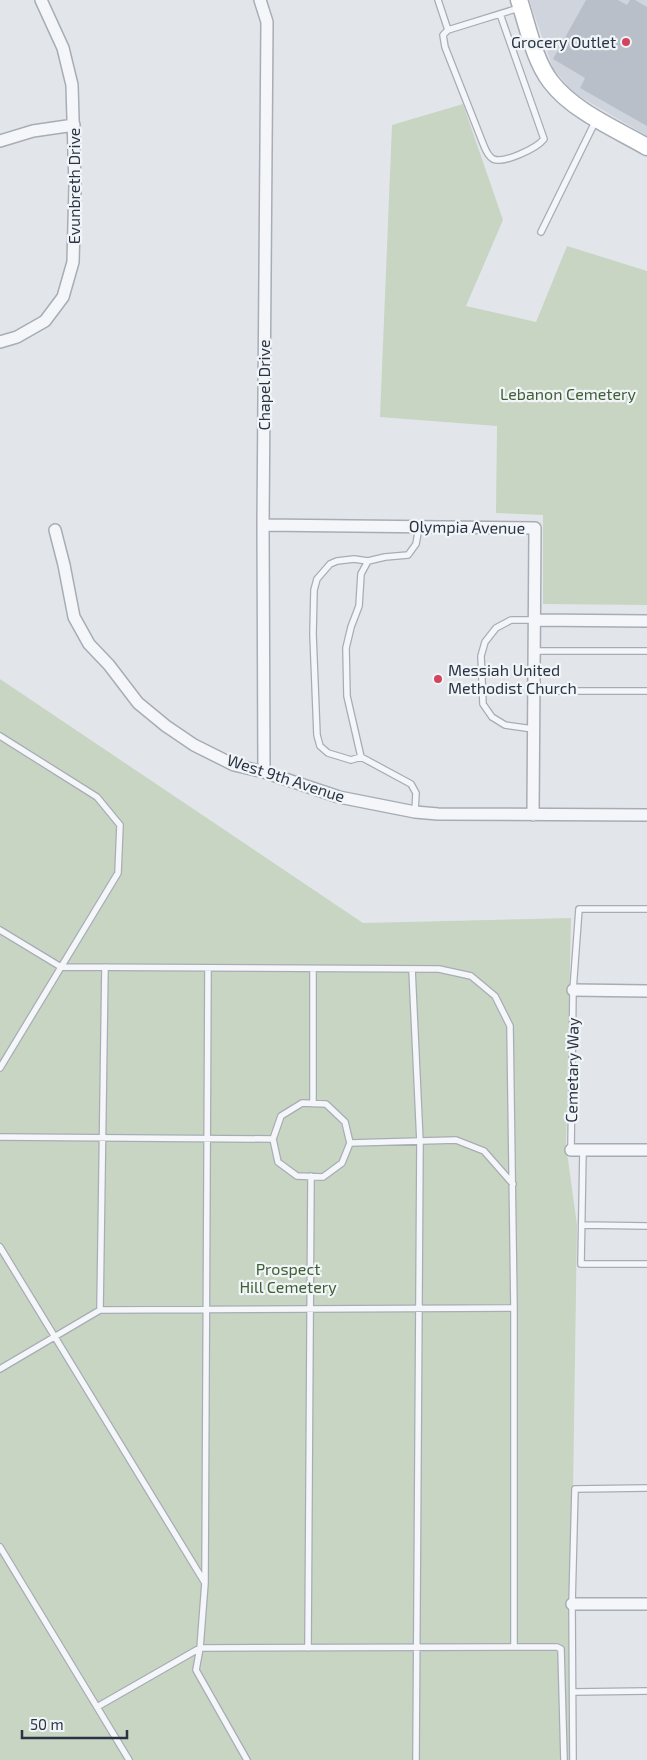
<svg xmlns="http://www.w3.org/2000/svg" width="647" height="1760" font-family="'Exo 2',sans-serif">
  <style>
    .built { fill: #d0d5dd }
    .green { fill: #c8d5c3 }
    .building { fill: #b9bfc9 }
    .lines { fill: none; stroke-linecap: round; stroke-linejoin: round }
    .lane-casing { stroke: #a7adb6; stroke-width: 8 }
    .street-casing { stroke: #a7adb6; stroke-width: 14 }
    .secondary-casing { stroke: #a7adb6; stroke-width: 19 }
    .lane { stroke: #f5f6f9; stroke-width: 5.5 }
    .street { stroke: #f5f6f9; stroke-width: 11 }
    .secondary { stroke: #fff; stroke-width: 16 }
    .poi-dot { fill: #d3445e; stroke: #f2f5f8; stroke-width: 2 }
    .labels { text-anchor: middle; stroke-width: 4.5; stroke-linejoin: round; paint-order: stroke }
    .poi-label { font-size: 16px; fill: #293444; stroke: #f2f5f8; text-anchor: end }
    .street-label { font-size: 16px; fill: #293444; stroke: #f2f5f8 }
    .park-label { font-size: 16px; fill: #3f6036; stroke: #f2f5f8 }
  </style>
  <rect width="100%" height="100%" fill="#e2e6eb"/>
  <path class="built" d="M529,0H647V136L572,92L553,68Z"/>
  <path class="green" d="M463,104L503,220L466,306L536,322L567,246L647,271V605L543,604V515L496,513L497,426L380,417L392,125Z
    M0,679L363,923L571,918L566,1145L577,1225L569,1760H0Z"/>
  <path class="building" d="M586,0H618L627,5L630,0H635L647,7V126L580,88L585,78L553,59Z"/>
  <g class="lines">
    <g class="lane-casing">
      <path id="lane" d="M438,0L448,30
        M500,14L544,139C537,148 504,164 493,159C488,156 486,151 484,146L445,47L443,35L448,30L519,8
        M541,232L596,120
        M534,651H647
        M533,691H647
        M533,729L505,725L492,717L483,704L481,656L485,642L496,628L511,620H534
        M0,736L97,797L120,825L118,873L0,1068
        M361,757L351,760L328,753L320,746L317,735L313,634L314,590L317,579L330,564L337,561L354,559L368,561
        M415,812L416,793L411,784L361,757L347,696L346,648L351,627L359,606L361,574L368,561L385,557L408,555L416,544L419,527
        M0,930L61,967L439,969L471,976L495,996L510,1026L514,1308V1647L200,1648L97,1707L0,1547
        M412,969L420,1142L416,1760
        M302,1103L326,1104L345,1122L350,1143L342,1163L323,1177L297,1176L278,1162L273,1139L281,1116Z
        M313,1104V969
        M0,1137L273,1139
        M350,1143L456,1140L484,1151L513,1184
        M571,1150L573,990L579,909H647
        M583,1150L581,1264H647
        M582,1225L647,1226
        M0,1247L205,1583L200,1648L196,1670L247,1760
        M100,1310L105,967
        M0,1369L100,1310L514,1308
        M205,1583L208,968
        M514,1647H557L561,1649L564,1760
        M308,1648L311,1176
        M573,1692L647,1691
        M97,1707L129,1760
        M573,1760L572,1604L575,1489L647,1488"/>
    </g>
    <g class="street-casing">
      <path id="street" d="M260,0L267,22L263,525L264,772
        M0,141L33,131L74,125
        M0,342L17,337L45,321L63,297L73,262L75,186L72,85L63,48L41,0
        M263,525L535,528L533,815
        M55,530L64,565L74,617L89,644L109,665L138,703L166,726L194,745L234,765L264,772L339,797L415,812L438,814L647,815
        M534,620L647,621
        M573,990L647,991
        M571,1150H647
        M572,1604H647"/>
    </g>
    <g class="secondary-casing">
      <path id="secondary" d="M519,0C528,27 534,60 551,82C573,111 616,129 647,147"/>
    </g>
    <use href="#lane" class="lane"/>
    <use href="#street" class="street"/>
    <use href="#secondary" class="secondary"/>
  </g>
  <g class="poi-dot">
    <circle cx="626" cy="42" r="5"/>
    <circle cx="438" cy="679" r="5"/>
  </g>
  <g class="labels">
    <g class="poi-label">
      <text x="616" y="48">Grocery Outlet</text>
      <text x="448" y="676" text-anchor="start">Messiah United<tspan x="448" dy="18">Methodist Church</tspan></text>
    </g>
    <g class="street-label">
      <text transform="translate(74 186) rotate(-90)" y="6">Evunbreth Drive</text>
      <text transform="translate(264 385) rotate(-90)" y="6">Chapel Drive</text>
      <text transform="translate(467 527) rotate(1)" y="6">Olympia Avenue</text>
      <text transform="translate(286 778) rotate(18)" y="6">West 9th Avenue</text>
      <text transform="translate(572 1070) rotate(-89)" y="6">Cemetary Way</text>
    </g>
    <g class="park-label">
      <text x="568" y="400">Lebanon Cemetery</text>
      <text x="288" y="1275">Prospect<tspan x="288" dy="18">Hill Cemetery</tspan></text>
    </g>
  </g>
  <path d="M22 1730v8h105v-8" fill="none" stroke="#293444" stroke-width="2.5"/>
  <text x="30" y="1730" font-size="15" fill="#293444" stroke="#f2f5f8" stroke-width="4" paint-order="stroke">50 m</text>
</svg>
